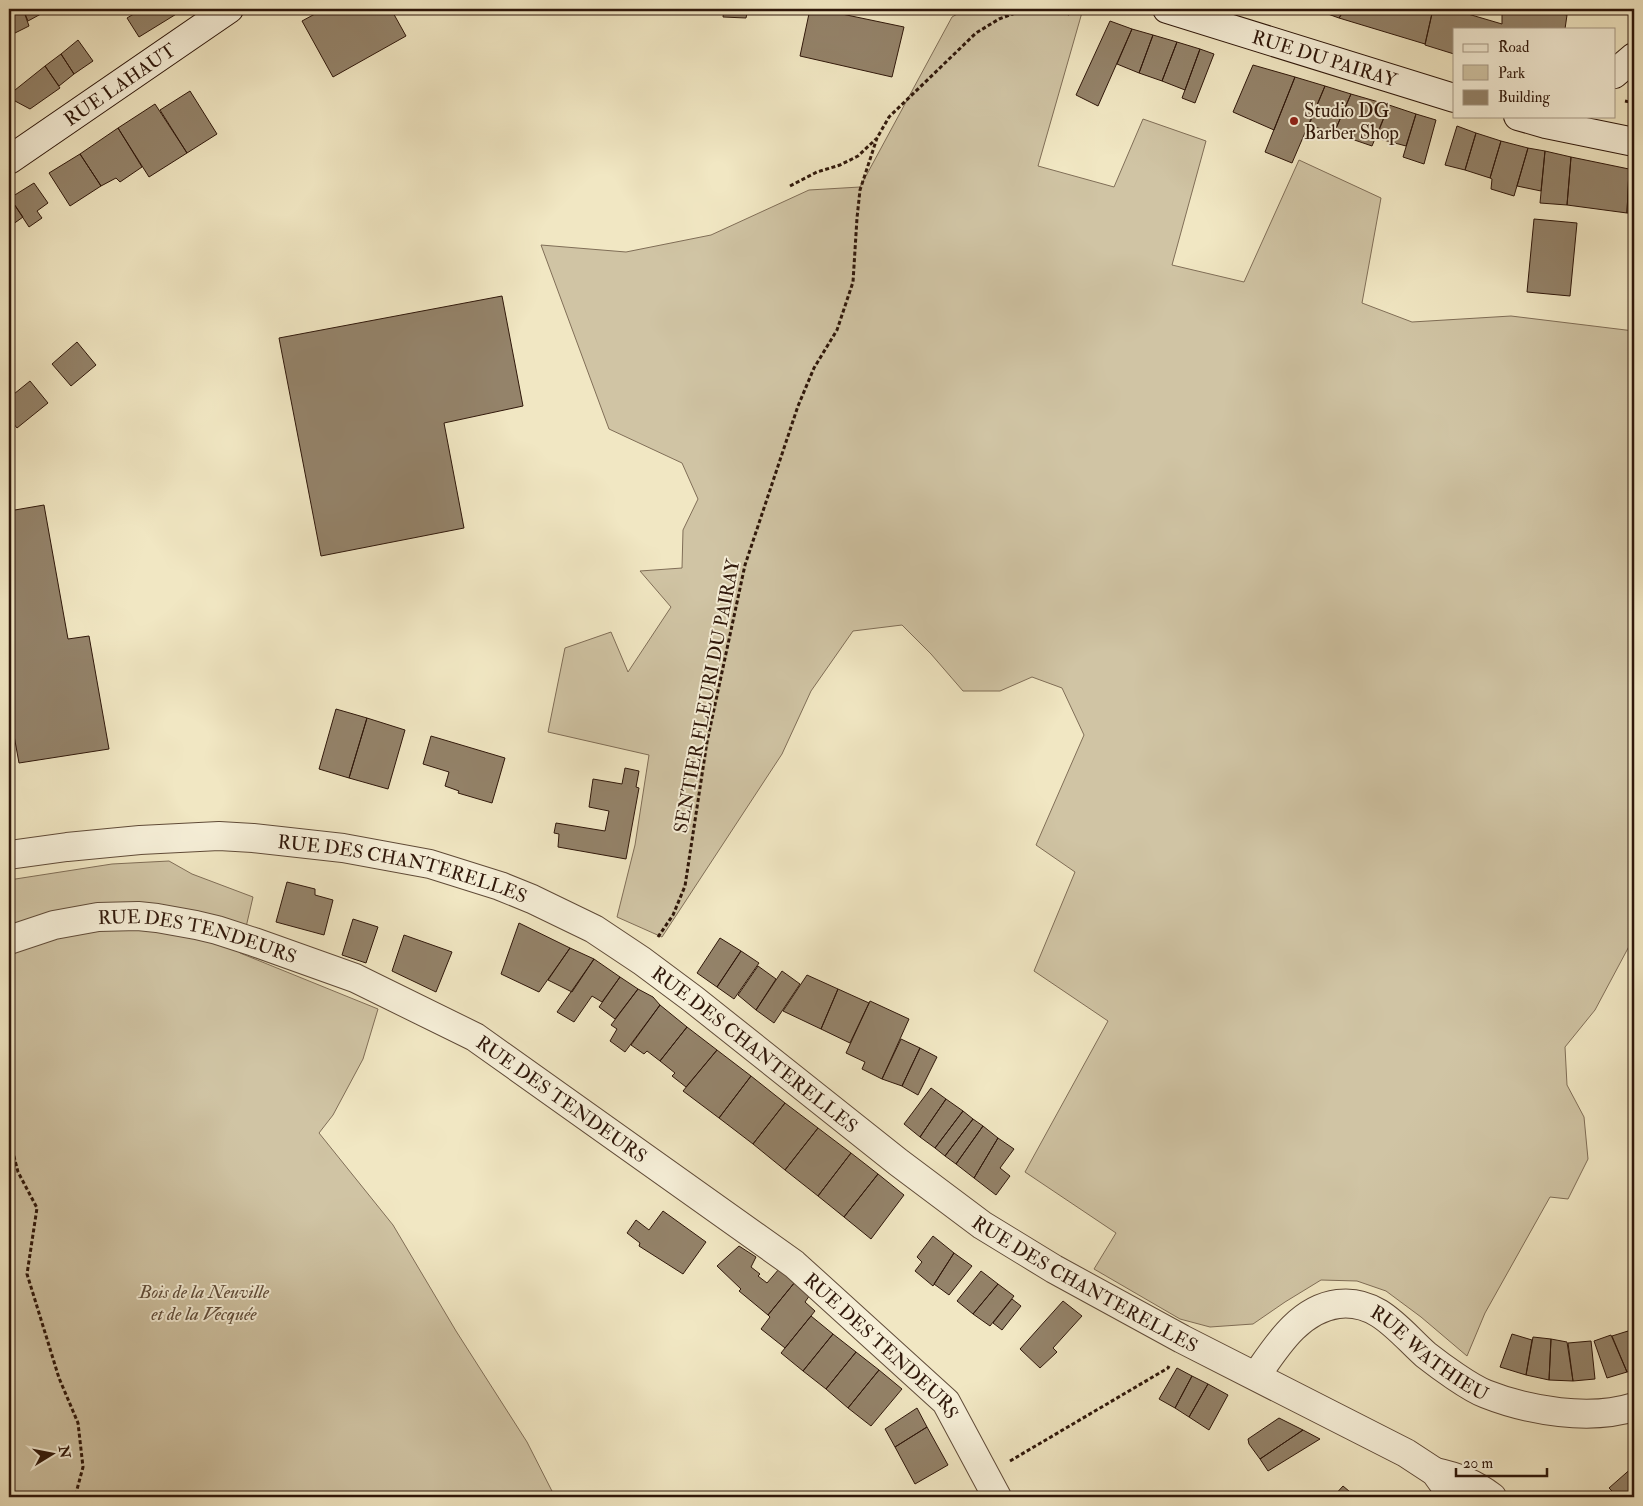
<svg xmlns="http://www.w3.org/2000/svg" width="1643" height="1506" font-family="'IM FELL Double Pica',serif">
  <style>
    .green { fill: #d0c4a4; stroke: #806e57 }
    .building { fill: #94836a; stroke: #2f170a }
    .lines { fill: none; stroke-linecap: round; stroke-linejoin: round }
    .street-casing { stroke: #604b38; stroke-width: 30 }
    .secondary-casing { stroke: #2f170a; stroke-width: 30 }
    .path { stroke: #2f170a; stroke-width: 3; stroke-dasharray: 4 2.5; stroke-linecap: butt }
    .street { stroke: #f6efd8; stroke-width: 28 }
    .secondary { stroke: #f6efd8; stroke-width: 28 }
    .poi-dot { fill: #8f2418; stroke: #f6efd8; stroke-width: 2 }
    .labels { text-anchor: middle; stroke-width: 4; stroke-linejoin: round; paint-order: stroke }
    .street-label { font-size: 19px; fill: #2f170a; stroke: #f6efd8 }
    .poi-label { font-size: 19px; fill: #2f170a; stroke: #f6efd8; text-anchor: start }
    .park-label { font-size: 19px; font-style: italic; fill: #5f4b38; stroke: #f6efd8 }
  </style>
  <rect width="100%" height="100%" fill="#f1e7c3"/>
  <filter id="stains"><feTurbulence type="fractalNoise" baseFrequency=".004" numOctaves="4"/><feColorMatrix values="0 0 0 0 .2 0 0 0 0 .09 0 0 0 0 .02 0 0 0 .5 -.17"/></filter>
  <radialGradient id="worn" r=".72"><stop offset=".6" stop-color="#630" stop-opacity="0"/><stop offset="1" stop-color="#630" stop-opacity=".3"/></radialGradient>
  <path class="green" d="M966,9H1083L1038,166L1114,187L1143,119L1206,141L1172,265L1244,282L1299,160L1381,198L1362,303L1412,322L1511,316L1634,331V937L1595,1010L1565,1047L1567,1085L1584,1117L1588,1159L1568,1199L1550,1197L1485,1313L1467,1356L1421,1317L1386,1291L1357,1281L1321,1280L1285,1302L1253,1324L1210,1327L1180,1319L1094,1269L1116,1233L1025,1172L1108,1021L1034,971L1075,872L1036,845L1084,735L1062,688L1032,677L1000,691H963L931,654L902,625L853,631L811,691L782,754L662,937L617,917L635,845L649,755L548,732L565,648L611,632L628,672L671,607L640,571L682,568L683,530L698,499L682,463L609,429L541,245L626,252L711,235L809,190L860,187L952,17Z
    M169,861L192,874L253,897L240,953L378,1009L363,1059L333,1115L319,1133L393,1225L456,1331L527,1442L555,1497H9V880L112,864Z"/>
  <path class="building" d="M9,9H23L29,26L9,36Z
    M23,9H50L28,21Z
    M142,9H176L178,13L139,37L127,18Z
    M324,9H391L406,36L333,77L302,21Z
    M724,9H748L746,18L723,17Z
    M810,9H818L904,27L892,77L800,56Z
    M1054,9H1071L1069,15L1053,10Z
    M1265,9H1280L1278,13Z
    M1314,9H1345L1339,18Z
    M1345,9H1433L1425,44L1339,18Z
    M1433,9H1451L1502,24V9H1545V11L1567,15L1565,29H1454V54L1425,45Z
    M1110,21L1132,29L1098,106L1076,95Z
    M1132,29L1153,35L1139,73L1117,64Z
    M1153,35L1177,42L1162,81L1139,73Z
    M78,40L93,61L74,74L61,54Z
    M1177,42L1200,49L1185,90L1162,81Z
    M1200,49L1214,54L1195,103L1182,98Z
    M61,54L74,74L59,86L45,66Z
    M1253,65L1295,77L1274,130L1233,112Z
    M45,66L60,88L30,109L15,101L10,94Z
    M1295,77L1325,86L1292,163L1265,152Z
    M1325,86L1351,94L1334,133L1309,125Z
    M190,91L217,134L187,153L160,110Z
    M1351,94L1389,105L1372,146L1334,133Z
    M155,104L187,153L149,177L118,128Z
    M1389,105L1416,114L1406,146L1376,138Z
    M1416,114L1436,120L1424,164L1403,157Z
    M1457,126L1476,133L1465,170L1445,165Z
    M118,128L142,167L120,182L116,178L101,186L80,154Z
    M1476,133L1501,141L1490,178L1465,170Z
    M1501,141L1528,148L1514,196L1491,189L1492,179L1490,178Z
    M1528,148L1545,151L1541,191L1517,186Z
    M1545,151L1571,157L1567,205L1540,203Z
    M80,154L101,186L70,206L49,173Z
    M1571,157L1629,169L1627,213L1567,205Z
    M1629,169L1634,170V214L1627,213Z
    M34,183L48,203L37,211L42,218L29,227L10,198Z
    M10,198L23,217L9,227V199Z
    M1534,219L1577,223L1570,296L1527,292Z
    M502,296L523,406L444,423L464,528L321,556L279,338Z
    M77,342L96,365L71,386L52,364Z
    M30,381L48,403L17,428L9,418V398Z
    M44,505L68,639L89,636L109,749L19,763L9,708V511Z
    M336,709L367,718L349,778L319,769Z
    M367,718L405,730L388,789L349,778Z
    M431,736L505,758L492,803L458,793L459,791L445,786L449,772L423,764Z
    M625,768L639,771L636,787L639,788L626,859L558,847L559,834L554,833L556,823L605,831L609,811L589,807L593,779L622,784Z
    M287,882L315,889V895L333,900L324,935L276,922Z
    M353,919L378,927L366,963L342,955Z
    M519,923L570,948L539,992L501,974Z
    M404,935L452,952L436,992L392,971Z
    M720,938L741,951L717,987L697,973Z
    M570,948L594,959L572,992L548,980Z
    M741,951L759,963L734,999L717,987Z
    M594,959L620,977L602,1002L592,996L574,1022L557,1012Z
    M758,966L776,979L756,1010L738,995Z
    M782,971L800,984L774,1023L756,1010Z
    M807,975L838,989L821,1029L783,1011Z
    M620,977L638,989L615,1019L599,1007Z
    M638,989L653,997L660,1005L625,1052L610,1041L617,1029L611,1025Z
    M838,989L869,1003L850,1043L821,1029Z
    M870,1001L909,1019L882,1079L862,1069L865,1062L846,1053Z
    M660,1005L687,1027L660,1061L647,1051L644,1054L631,1045Z
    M687,1027L717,1050L686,1087L672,1076L675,1073L660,1061Z
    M901,1039L920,1048L902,1086L882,1079Z
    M920,1048L937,1057L918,1095L902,1086Z
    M717,1050L751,1076L719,1118L683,1091Z
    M751,1076L785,1103L753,1144L719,1118Z
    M931,1088L946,1099L920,1137L904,1124Z
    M946,1099L963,1111L935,1148L920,1137Z
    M785,1103L818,1128L785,1170L753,1144Z
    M963,1111L973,1119L945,1156L935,1148Z
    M973,1119L983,1126L956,1164L945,1156Z
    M983,1126L998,1138L974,1178L956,1164Z
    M818,1128L851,1153L818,1196L785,1170Z
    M998,1138L1014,1149L1000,1168L1010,1176L996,1195L974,1178Z
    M851,1153L878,1174L844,1217L818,1196Z
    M878,1174L904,1195L871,1239L844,1217Z
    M663,1211L706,1242L683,1274L639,1246L640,1243L627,1233L636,1220L649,1230Z
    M933,1236L954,1253L933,1286L915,1271L922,1262L917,1257Z
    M739,1246L756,1257L751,1267L760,1274L758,1276L767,1283L779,1269L795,1282L768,1315L739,1291L741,1289L717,1266Z
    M954,1253L972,1266L949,1295L934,1284Z
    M981,1271L998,1284L973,1314L957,1301Z
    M795,1282L810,1295L805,1302L815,1311L785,1348L761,1329L770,1317L768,1315Z
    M998,1284L1014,1296L990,1326L973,1314Z
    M1012,1299L1021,1306L1002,1330L993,1323Z
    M1063,1301L1082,1316L1053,1348L1057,1352L1040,1368L1020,1349Z
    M811,1316L833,1334L803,1371L781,1353Z
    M1634,1327V1344L1628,1331Z
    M1628,1331L1634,1344V1370L1627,1372L1612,1336Z
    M833,1334L856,1352L826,1389L803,1371Z
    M1512,1334L1532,1340L1526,1375L1500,1367Z
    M1611,1335L1627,1372L1607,1378L1594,1341Z
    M1533,1337L1551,1339L1549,1380L1526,1375Z
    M1551,1339L1567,1342L1573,1381L1549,1380Z
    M1591,1341L1595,1379L1573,1381L1568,1343Z
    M856,1352L879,1370L848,1408L826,1389Z
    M1177,1368L1192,1376L1175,1408L1159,1399Z
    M879,1370L902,1389L871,1426L848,1408Z
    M1192,1376L1208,1384L1189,1417L1175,1408Z
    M1208,1384L1228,1395L1209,1430L1189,1417Z
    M917,1408L927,1427L895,1447L885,1429Z
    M1279,1418L1303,1430L1260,1459L1249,1444L1248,1439Z
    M927,1427L948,1465L915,1484L895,1447Z
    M1303,1430L1320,1439L1268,1471L1260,1459Z
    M1634,1466V1497H1618L1609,1488Z
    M1343,1486L1356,1497H1333Z"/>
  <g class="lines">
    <g class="street-casing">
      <g id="street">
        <path id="s1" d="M9,855L67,847L140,840L219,836L253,838L343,848L430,864L500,886L532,899L594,929L642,961L693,999L898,1162L982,1225L1054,1269L1182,1339L1406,1453L1435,1472L1453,1497"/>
        <path id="s2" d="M9,940L54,925L98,917L138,916L157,918L196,925L217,930L254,942L355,978L475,1037L794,1264L946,1402L997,1497"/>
        <path id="s3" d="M1256,1376C1276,1347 1299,1309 1338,1304C1378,1299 1400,1332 1426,1355C1440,1366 1470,1388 1486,1394C1529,1411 1590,1421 1634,1407"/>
        <path d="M1435,1472C1458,1477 1473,1483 1492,1497"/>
      </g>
    </g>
    <g class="secondary-casing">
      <g id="secondary">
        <path id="s4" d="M1167,9L1454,98"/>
        <path d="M1614,74L1634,57"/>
        <path d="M1518,116L1546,124L1634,142"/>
        <path id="s5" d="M9,160L229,9"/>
      </g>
    </g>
    <path class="path" d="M1625,101L1634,103
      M790,186L817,172L840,165L858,156L876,139
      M658,937L673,915L685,886L707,742L745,565L798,406L814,368L837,330L853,282L857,218L860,190L877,138L889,117L976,33L999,19L1026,9
      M9,1137L18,1172L37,1208L27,1274L59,1378L78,1423L83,1467L75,1497
      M1010,1461L1168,1368L1169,1366"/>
    <use href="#street" class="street"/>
    <use href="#secondary" class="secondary"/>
  </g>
  <circle class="poi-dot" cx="1294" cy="121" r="5"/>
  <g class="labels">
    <g class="street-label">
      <text dy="7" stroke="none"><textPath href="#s4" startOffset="165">RUE DU PAIRAY</textPath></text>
      <text dy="7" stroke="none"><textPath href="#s5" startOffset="134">RUE LAHAUT</textPath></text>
      <text transform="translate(706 696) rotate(-79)" y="7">SENTIER FLEURI DU PAIRAY</text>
      <text dy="7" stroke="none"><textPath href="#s1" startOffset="398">RUE DES CHANTERELLES</textPath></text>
      <text dy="7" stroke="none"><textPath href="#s2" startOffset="194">RUE DES TENDEURS</textPath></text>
      <text dy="7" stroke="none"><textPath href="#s1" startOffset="802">RUE DES CHANTERELLES</textPath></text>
      <text dy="7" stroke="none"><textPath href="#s2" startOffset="599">RUE DES TENDEURS</textPath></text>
      <text dy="7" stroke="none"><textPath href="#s1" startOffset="1208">RUE DES CHANTERELLES</textPath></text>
      <text dy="7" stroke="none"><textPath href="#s2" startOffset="1004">RUE DES TENDEURS</textPath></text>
      <text dy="7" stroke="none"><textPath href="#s3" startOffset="220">RUE WATHIEU</textPath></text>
    </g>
    <g class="poi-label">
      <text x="1304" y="117">Studio DG<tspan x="1304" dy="22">Barber Shop</tspan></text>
    </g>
    <g class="park-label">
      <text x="204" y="1298">Bois de la Neuville<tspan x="204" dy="22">et de la Vecquée</tspan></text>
    </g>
  </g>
  <rect width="1643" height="1506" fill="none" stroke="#f1e7c3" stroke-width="30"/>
  <rect x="10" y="10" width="1623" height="1486" fill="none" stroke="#2f170a" stroke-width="2.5"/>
  <rect x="15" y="15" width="1613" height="1476" fill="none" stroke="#2f170a"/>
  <rect x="1453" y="28" width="162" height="90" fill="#f6efd8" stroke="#a69986"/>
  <rect x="1463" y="44" width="25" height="8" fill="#f6efd8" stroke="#a69986"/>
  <text x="1498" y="52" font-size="15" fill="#2f170a">Road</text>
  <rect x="1463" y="65" width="25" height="15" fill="#d0c4a4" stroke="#a69986"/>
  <text x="1498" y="78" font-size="15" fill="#2f170a">Park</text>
  <rect x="1463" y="90" width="25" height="15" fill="#94836a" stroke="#a69986"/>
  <text x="1498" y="102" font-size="15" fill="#2f170a">Building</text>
  <g transform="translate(52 1454) rotate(80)" stroke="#f6efd8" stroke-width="4" paint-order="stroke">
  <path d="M0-4L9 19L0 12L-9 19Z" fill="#2f170a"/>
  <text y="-8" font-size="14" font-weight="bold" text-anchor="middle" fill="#2f170a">N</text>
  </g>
  <path d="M1456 1468v8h91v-8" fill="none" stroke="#2f170a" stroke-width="2.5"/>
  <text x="1463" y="1468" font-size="15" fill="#2f170a" stroke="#f6efd8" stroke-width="4" paint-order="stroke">20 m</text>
  <rect width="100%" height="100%" filter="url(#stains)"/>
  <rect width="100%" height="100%" fill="url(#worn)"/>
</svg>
